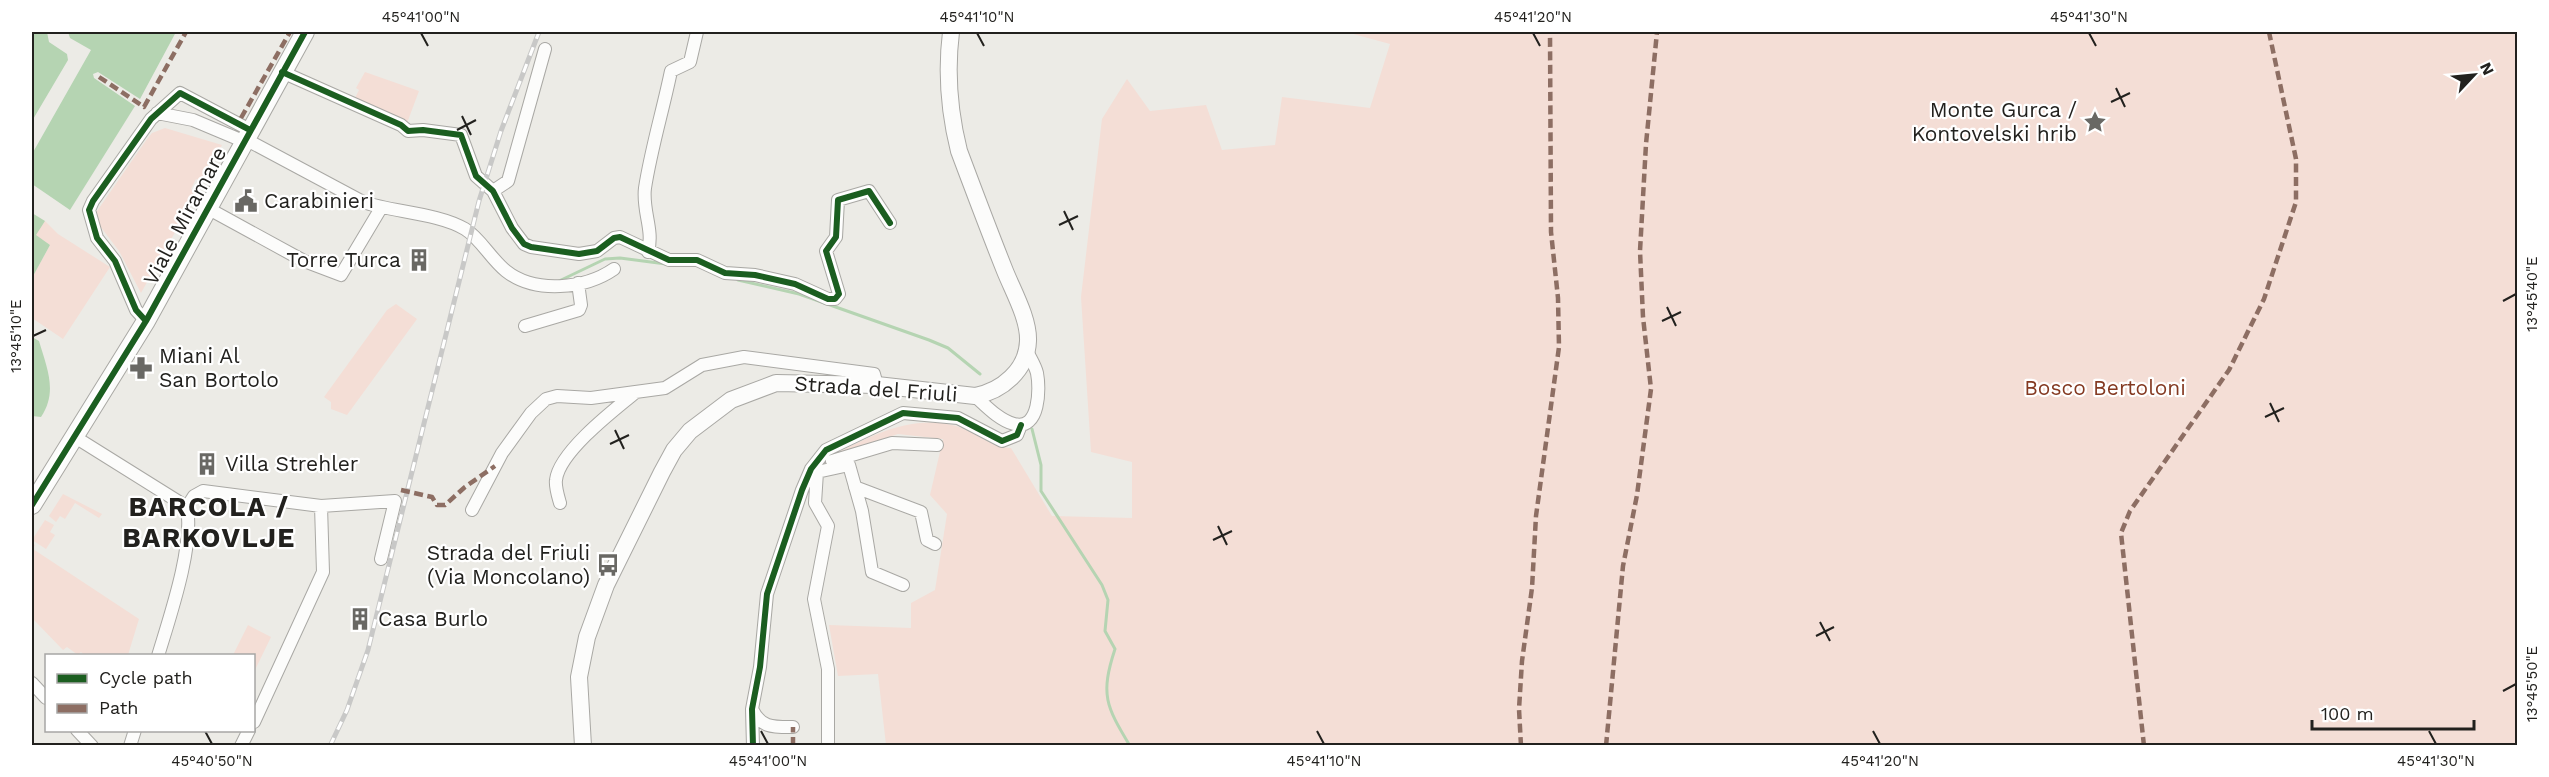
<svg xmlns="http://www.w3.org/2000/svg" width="2549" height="777" font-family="'Work Sans',sans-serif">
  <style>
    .green { fill: #f4ded6 }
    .water { fill: #b5d4b2 }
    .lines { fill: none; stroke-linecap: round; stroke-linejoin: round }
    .stream { stroke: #b5d4b2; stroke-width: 3 }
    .minor-casing { stroke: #a9a8a4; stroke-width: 14 }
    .secondary-casing { stroke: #a9a8a4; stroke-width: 18 }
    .primary-casing { stroke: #a9a8a4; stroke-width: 20 }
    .minor { stroke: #fcfcfb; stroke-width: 12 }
    .secondary { stroke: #fcfcfb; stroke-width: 16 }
    .primary { stroke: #fcfcfb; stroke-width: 18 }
    .rail-casing { stroke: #c8c8c7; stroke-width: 5 }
    .rail { stroke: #fff; stroke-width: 3; stroke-dasharray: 9; stroke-linecap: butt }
    .quiet { stroke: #8d6e63; stroke-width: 4.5; stroke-dasharray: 9 4.5; stroke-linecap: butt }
    .cycleway-casing { stroke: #fff; stroke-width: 10 }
    .cycleway { stroke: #1b5e20; stroke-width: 6 }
    .ticks { fill: none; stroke: #22211e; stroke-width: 2 }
    .labels { text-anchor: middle; stroke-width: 4.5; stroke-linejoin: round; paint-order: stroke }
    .poi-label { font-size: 21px; fill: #22211e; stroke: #fff; text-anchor: start }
    .street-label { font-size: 21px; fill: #22211e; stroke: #fff }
    .park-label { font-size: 21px; fill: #843921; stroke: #fff }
    .district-label { font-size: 27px; font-weight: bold; letter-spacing: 1.5px; fill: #22211e; stroke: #fff }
    .neatline { fill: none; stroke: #22211e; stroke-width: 2 }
    .ticks-label { font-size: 15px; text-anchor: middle; fill: #22211e }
  </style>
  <rect width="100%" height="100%" fill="#ecebe6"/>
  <path class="green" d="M1346,32H2517V745H886L878,674L838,676L829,625L911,628V603L935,590L947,514L930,495L943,439L898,434L833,455C871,436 911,414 956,426C975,432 990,447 1011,448L1052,516L1132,518V462L1091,452L1081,297L1102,119L1127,79L1150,111L1206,105L1222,150L1275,145L1282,97L1370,108L1390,44Z
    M365,72L419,91L407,123L354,100L359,90L356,88Z
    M165,128L222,145L202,182L196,179L191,189L197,193L141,293L119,251L100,226L95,214L147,139L152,133Z
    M45,221L58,234L110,267L63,339L32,318V278L50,245L35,235Z
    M396,304L417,319L347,415L331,409V402L324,397L387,310Z
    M63,494L102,514L99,518L75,503L65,519L60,516L56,522L49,516Z
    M45,520L54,525L50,532L55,535L46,549L32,540Z
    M32,543L35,545L33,549L139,619L128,655H84L81,652L78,655L67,647L63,650L32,618Z
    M248,625L271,637L254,672V656L233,655Z"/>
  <path class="water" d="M32,32H47L49,42L67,54L68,60L32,121Z
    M68,32H176L140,99L98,72L93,74L94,78L135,106L70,210L32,184V154L91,50L70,38Z
    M32,213L45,221L36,235L50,245L32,278Z
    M32,337L39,341C47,368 58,392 41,417L32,416Z"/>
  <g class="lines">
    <path class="stream" d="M738,280L799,294L929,340L948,348L980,374
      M559,281L605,259L620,258L666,264
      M1032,429L1041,465V491L1102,585L1108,600L1105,631L1115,649C1100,695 1106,706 1130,746"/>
    <g class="minor-casing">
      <path id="minor" d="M282,72L401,125L408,131L423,130L461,135L476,176L493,191L512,228L524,244L531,247L579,254L597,251L614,238L620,237L669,260H697L725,273L755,275L795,284L828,299H835L839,294L826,251L836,237L838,200L869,191L890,223
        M157,113L193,120L243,141
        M245,139L363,202C392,212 438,213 465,229C480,238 491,259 506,271C535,294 585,289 614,269
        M493,191L508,181L545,49
        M209,209L304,261L341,275L381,208
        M648,252C654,229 642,211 645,188C651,149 663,110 671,71L690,62L697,32
        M146,321L136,310L115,261L97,238L89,210L93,201L151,119L180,93L250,130
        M525,326L579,310L581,305L578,283
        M975,396C986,406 999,420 1014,424C1040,431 1040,388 1037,373C1035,365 1030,358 1027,351
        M75,437L187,507
        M832,461L892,443L937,445
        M811,469L817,472L849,465L862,511L872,572L903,585
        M817,472L815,503L828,526L814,599L828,669V746
        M855,487L921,512L927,540L935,544
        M560,503C558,496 555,487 556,480C559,452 615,409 636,392
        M187,507L194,496L203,491L321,506L395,501L381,559
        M472,510L502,453L531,413L546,399L557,396L591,398L665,388L702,365L744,357L874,374L877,385
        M158,656C170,616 194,547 187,507
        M32,683L46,698
        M752,709C761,728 773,727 793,727
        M254,722L323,572L321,506
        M77,730L92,746
        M130,746L135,730
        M241,746L249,730
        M753,746L752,709L760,667L767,594L802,490L811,469L826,450L903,413L958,418L1002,441L1017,435L1021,425"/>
    </g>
    <g class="secondary-casing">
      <path id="secondary" d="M583,746L579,677L587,637L606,585L662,472L674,450L690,431L731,400L776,383L877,385L975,396C1002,391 1027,370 1028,341C1029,319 1013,291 1005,271C989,231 974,191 959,151C949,111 946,72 951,32"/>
    </g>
    <g class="primary-casing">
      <path id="primary" d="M32,505L146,321L305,32"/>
    </g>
    <use href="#minor" class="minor"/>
    <use href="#secondary" class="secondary"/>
    <use href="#primary" class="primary"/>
    <g class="rail-casing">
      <path id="rail" d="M330,746L347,710L368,650L479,201L501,131L539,32"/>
    </g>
    <use href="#rail" class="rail"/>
    <path class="quiet" d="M99,77L144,107L186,32
      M241,118L290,32
      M401,490L432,497L437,505H445L465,487L495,466
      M793,746V727
      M1521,746L1519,709L1522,661L1532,588L1536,516L1559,347L1558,298L1551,232L1550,32
      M1606,746L1623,566L1637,495L1651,389L1643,317L1640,251L1646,144L1657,32
      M2144,746L2121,533L2130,511L2229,370L2264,299L2296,202V159L2269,32"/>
    <g class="cycleway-casing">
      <path id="cycleway" d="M282,72L401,125L408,131L423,130L461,135L476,176L493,191L512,228L524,244L531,247L579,254L597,251L614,238L620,237L669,260H697L725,273L755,275L795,284L828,299H835L839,294L826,251L836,237L838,200L869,191L890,223
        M146,321L136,310L115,261L97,238L89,210L93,201L151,119L180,93L250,130
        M32,505L146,321L305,32
        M753,746L752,709L760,667L767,594L802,490L811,469L826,450L903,413L958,418L1002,441L1017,435L1021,425"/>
    </g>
    <use href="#cycleway" class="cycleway"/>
  </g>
  <path class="ticks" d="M421,33L428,46M977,33L984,46M1533,33L1540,46M2089,33L2096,46M2116,88L2125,107M2111,102L2130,93M462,116L471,135M457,130L476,120M1064,211L1073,230M1059,225L1078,216M2503,301L2516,294M1667,307L1676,326M1662,321L1681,312M33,336L46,330M2270,403L2279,422M2265,417L2284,408M615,430L624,449M610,444L629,435M1218,526L1227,545M1213,540L1232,531M1820,622L1830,641M1816,636L1834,627M2503,691L2516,684M205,731L212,744M761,731L768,744M1317,731L1324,744M1873,731L1880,744M2429,731L2436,744"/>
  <defs>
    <g id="sight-bare" transform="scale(1.8)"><path d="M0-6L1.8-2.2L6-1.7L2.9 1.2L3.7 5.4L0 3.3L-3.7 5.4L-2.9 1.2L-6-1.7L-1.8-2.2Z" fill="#696864" stroke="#fff" stroke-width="2.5" paint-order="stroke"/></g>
    <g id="civic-bare" transform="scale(1.8)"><path d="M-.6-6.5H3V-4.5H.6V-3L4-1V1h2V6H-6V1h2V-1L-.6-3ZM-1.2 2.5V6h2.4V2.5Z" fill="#696864" stroke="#fff" stroke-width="2.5" paint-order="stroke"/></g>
    <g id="building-bare" transform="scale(1.8)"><path d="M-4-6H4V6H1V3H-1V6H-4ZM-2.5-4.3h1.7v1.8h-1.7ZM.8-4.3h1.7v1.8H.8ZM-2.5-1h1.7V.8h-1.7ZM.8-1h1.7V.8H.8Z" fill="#696864" stroke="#fff" stroke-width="2.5" paint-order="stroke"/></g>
    <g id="pharmacy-bare" transform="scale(1.8)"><path d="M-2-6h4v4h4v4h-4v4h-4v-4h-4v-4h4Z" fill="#696864" stroke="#fff" stroke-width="2.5" paint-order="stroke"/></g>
    <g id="bus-bare" transform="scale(1.8)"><path d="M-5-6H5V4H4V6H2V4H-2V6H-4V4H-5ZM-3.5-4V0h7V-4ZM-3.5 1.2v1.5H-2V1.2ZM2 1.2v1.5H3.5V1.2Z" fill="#696864" stroke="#fff" stroke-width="2.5" paint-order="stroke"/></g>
  </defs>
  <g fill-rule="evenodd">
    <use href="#sight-bare" x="2095" y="122"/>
    <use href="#civic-bare" x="246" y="201"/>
    <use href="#building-bare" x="419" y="260"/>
    <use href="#pharmacy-bare" x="141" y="368"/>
    <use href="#building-bare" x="207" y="464"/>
    <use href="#bus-bare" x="608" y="565"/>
    <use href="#building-bare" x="360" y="619"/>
  </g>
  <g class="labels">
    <g class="poi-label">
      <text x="2077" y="117" text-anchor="end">Monte Gurca /<tspan x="2077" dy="24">Kontovelski hrib</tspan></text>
      <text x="264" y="208">Carabinieri</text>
      <text x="401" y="267" text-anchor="end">Torre Turca</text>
      <text x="159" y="363">Miani Al<tspan x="159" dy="24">San Bortolo</tspan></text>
      <text x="225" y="471">Villa Strehler</text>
      <text x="590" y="560" text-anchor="end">Strada del Friuli<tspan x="590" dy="24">(Via Moncolano)</tspan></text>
      <text x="378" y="626">Casa Burlo</text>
    </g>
    <g class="street-label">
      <text transform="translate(185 216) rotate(-62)" y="7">Viale Miramare</text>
      <text transform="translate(876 389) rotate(4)" y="7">Strada del Friuli</text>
    </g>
    <g class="park-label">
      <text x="2105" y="395">Bosco Bertoloni</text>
    </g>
    <g class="district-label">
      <text x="209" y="516">BARCOLA /<tspan x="209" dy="31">BARKOVLJE</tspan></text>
    </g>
  </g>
  <rect width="2549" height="777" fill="none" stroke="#ffffff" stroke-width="66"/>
  <rect x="45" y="654" width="210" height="78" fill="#ffffff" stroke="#a7a6a5" stroke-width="1.5"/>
  <rect x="57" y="674" width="30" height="9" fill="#1b5e20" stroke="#a7a6a5" stroke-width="1.5"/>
  <text x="99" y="684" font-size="18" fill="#22211e">Cycle path</text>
  <rect x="57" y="704" width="30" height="9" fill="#8d6e63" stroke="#a7a6a5" stroke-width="1.5"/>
  <text x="99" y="714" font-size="18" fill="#22211e">Path</text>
  <g transform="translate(2474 75) rotate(64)" stroke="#ffffff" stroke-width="4.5" paint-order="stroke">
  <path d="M0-4.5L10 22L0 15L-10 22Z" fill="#22211e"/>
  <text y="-9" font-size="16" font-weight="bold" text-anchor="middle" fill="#22211e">N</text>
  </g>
  <path d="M2312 720v9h162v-9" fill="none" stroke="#22211e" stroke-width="3"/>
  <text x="2321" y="720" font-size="18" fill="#22211e" stroke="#ffffff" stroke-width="4.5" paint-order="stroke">100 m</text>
  <rect x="33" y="33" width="2483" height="711" class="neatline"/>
  <g class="ticks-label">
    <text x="421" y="22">45°41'00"N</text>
    <text x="977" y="22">45°41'10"N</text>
    <text x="1533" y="22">45°41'20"N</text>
    <text x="2089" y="22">45°41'30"N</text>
    <text transform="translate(2532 294) rotate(-90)" y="5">13°45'40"E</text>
    <text transform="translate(16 336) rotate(-90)" y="5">13°45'10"E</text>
    <text transform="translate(2532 684) rotate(-90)" y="5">13°45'50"E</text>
    <text x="212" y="766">45°40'50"N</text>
    <text x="768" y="766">45°41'00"N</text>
    <text x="1324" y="766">45°41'10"N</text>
    <text x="1880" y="766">45°41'20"N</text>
    <text x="2436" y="766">45°41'30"N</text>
  </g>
</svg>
